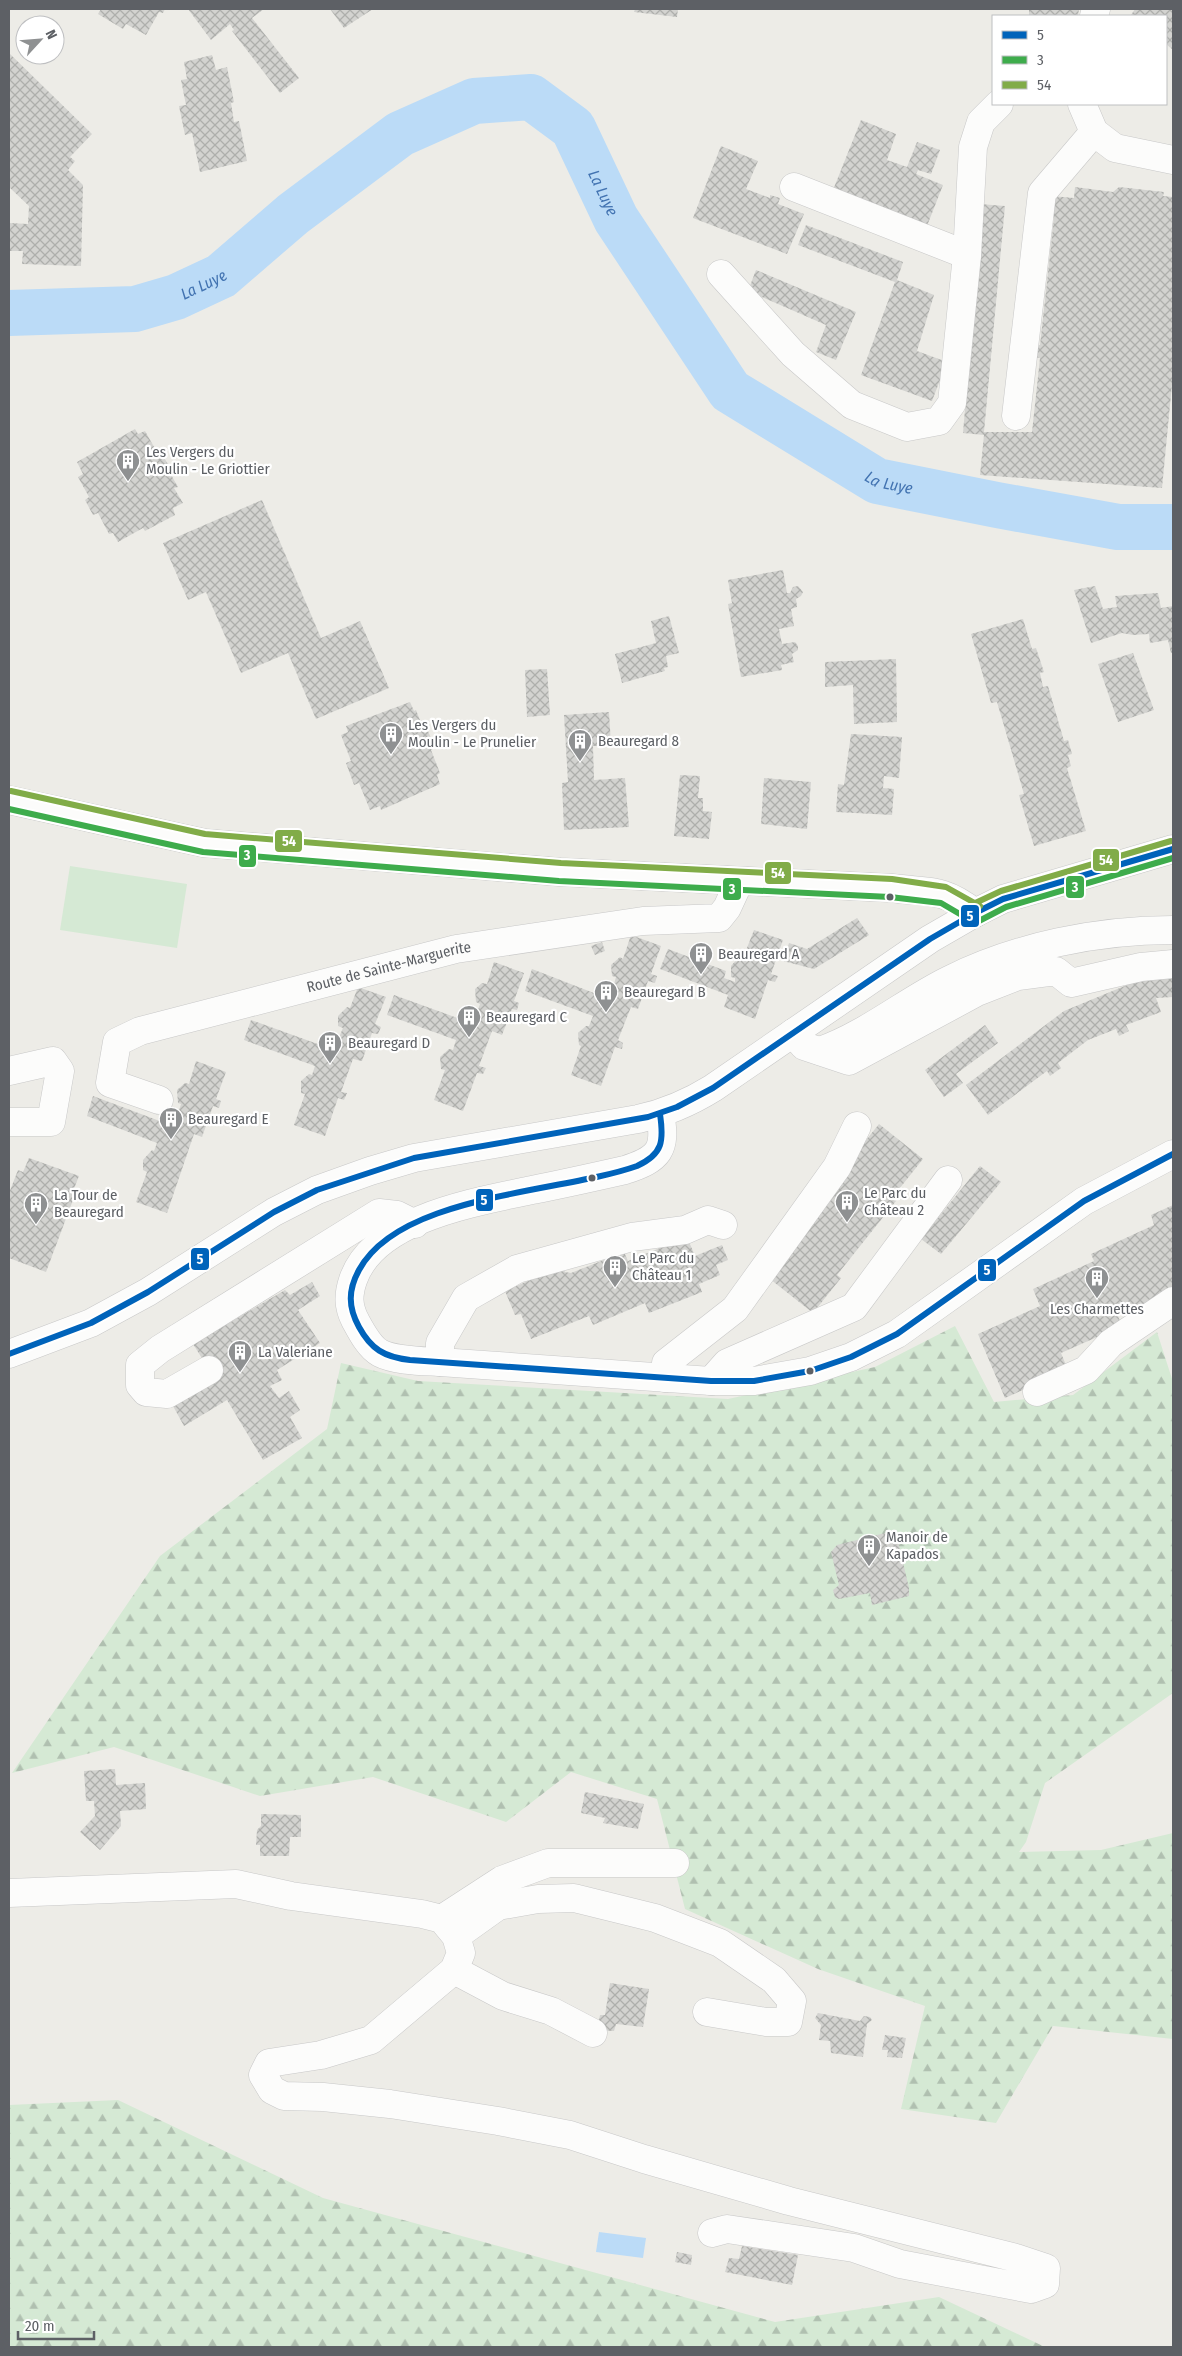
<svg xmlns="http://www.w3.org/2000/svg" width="1182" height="2356" font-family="'Fira Sans Condensed',sans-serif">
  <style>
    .forest { fill: url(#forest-firs) }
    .park { fill: #d5e9d4 }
    .water { fill: #bbdbf7 }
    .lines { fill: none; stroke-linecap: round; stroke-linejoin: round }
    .river { stroke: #bbdbf7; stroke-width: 46 }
    .building { fill: url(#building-cross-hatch) }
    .minor-casing { stroke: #c8c8c8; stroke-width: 29 }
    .minor { stroke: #fcfcfb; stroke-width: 28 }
    .bus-1-casing { stroke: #fff; stroke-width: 10 }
    .bus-2-casing { stroke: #fff; stroke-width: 10 }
    .bus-3-casing { stroke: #fff; stroke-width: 10 }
    .bus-1 { stroke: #0063ba; stroke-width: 6 }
    .bus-2 { stroke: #3eac4c; stroke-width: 6 }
    .bus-3 { stroke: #81ac48; stroke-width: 6 }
    .bus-dot { fill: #5d6065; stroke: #fff; stroke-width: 2 }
    .labels { text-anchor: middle; stroke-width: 4.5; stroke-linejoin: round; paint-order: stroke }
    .poi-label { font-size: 15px; fill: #5d6065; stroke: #fff; text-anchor: start }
    .street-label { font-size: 15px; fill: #5d6065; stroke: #fff }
    .water-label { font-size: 16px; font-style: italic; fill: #4273b1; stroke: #fff }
    .line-badge { stroke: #fff; stroke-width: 2 }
    .badge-label { font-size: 14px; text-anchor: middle; font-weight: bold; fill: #fff }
  </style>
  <defs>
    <pattern id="forest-firs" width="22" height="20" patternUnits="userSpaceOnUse" patternTransform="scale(1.25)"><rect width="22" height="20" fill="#d5e9d4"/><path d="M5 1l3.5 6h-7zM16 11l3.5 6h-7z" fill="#b0c0b0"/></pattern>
    <pattern id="building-cross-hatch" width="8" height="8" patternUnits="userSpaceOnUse" patternTransform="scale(1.25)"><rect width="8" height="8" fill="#d3d3d0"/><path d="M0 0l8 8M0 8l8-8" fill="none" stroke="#aeafac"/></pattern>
  </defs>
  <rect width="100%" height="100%" fill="#edece7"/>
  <path class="forest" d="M955,1326L994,1402L1073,1395L1157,1332L1173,1382V1693L1045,1783L1026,1842L1019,1852L1101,1850L1173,1833V2039L1053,2026L996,2123L901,2109L925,2006L818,1969L685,1909L657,1799L571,1772L506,1822L373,1777L260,1796L114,1747L12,1773L160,1556L327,1429L341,1363L418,1381L728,1399L875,1367Z
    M118,2100L323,2198L775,2322L939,2297L1045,2347H9V2105Z"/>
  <path class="park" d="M70,866L187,884L177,948L60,930Z"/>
  <path class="water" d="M599,2232L646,2238L643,2258L596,2252Z"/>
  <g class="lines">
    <path class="river" id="s1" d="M9,313L135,309L176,297L221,276L293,214L400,134L474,101L531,97L573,128L616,219L730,391L877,481L997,505L1118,527H1173"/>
  </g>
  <path class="building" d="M101,9H165L163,13L159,12L146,35L126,24L123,29L98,14Z
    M188,9H264L252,18L299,78L280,93L232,31L234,30L230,24L211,40Z
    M330,9H373L344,28Z
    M635,9H678L677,17L634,12Z
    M1029,9H1079L1078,16H1029Z
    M1135,9H1173V50L1166,44V16H1133L1131,15Z
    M9,53L92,134L70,157L75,161L68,170L83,185L81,266L22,264L23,251H9V223L28,224L29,206L9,187Z
    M212,55L216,70L227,67L234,102L231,103L234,122L239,121L247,161L200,172L192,133L185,135L179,106L186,105L181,80L187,79L184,62Z
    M861,120L896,134L887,160L907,167L917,142L940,150L931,174L918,170L916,174L943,185L927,226L833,190Z
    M721,146L758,161L746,189L770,198V195L780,198L778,204L804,214L787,254L693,218Z
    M1075,187L1113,192L1119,187L1164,192L1163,196L1173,197V374L1162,488L980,475L984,435L963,433L981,221L980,204L1005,206L984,432H1032L1040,358L1027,356L1028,344L1040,345L1054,218L1046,217L1052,196L1074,198Z
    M806,225L903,262L897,280L934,295L917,351L947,362L932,401L861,375L895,282L798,245Z
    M756,270L856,312L836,360L816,352L826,325L748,291Z
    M135,429L138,434L145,431L158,454L161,453L173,472L170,473L178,487L174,488L183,503L173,508L175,515L145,531L143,528L118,542L113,533L109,534L98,513L93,515L85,500L89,497L78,477L83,474L77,462Z
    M262,500L321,638L360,621L389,688L316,719L288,653L241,673L206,592L188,600L163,543Z
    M783,570L787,593H790L793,587L798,586L803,592L801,596L796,599L797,607L791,609L794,626L779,629L782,644L795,642L798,646V650L792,654L794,662L781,665L782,670L741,677L728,604L732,603L728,580Z
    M1095,586L1103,609L1117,607L1115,596L1158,593L1161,608L1173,606V653H1171L1168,640L1150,643L1149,634L1133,635L1122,633L1091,643L1074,590Z
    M669,616L679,653L666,656L668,667L664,668L665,671L622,683L615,654L656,643L651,621Z
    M1023,619L1032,649L1036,648L1044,672L1040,673L1043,687L1048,686L1064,741L1068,740L1072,754L1068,755L1071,766L1067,768L1086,831L1034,846L1019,795L1024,794L997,702L991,703L971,634Z
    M1133,653L1154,710L1118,722L1098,664Z
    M896,659L897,722L854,724L853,685L825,687V662Z
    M547,669L550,715L527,717L525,670Z
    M410,702L414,711L416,710L425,733L428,731L435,748L431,750L440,773L437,775L440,784L381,810L380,806L370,810L359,783L354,785L346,763L351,761L341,735L348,732L346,726Z
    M609,712L611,745L593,746L594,780L625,778L629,827L564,830L562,783L568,782L564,715Z
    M851,734L902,737L899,778L884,776L883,788L894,789L892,815L836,812L838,784L844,785Z
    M680,775L700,776L698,798H703V811L712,812L709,839L674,836Z
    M764,778L811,782L807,829L761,824Z
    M857,918L869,935L814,969L783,961L789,943L807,949Z
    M754,930L783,940L771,974L778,976L775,982L768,980L755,1019L724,1007L728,995L660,969L668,949L726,971L724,978L735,982V978L731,977V966L739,957L743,958Z
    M631,935L661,946L651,974L657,976L655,983L648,981L638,1009L631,1007L618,1040L623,1043L622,1049L615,1047L601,1086L571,1075L581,1046L579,1045L578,1033L586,1026H589L593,1016L525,991L532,969L599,995L602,987L612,991L616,977L612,976L611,965L620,957L623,959Z
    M602,942L605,951L595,955L591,946Z
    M494,962L524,973L514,1001L519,1003L517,1010L512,1009L502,1035L492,1031L479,1066L486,1068L483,1074L477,1073L463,1111L434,1100L445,1070L441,1069L440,1057L449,1049L453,1050L456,1040L387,1015L394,995L463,1020L466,1013L476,1016L480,1004L476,1002L475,989L482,983L487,984Z
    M1173,976V997L1156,998L1161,1012L1126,1025L1129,1031L1119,1036L1116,1029L1088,1040L1058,1063L1061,1068L1050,1076L1047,1071L988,1115L966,1085L1064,1011L1144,978Z
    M358,987L386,997L375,1024L381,1027L378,1034L372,1033L362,1061L353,1059L341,1092L347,1093L344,1100L338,1098L325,1136L294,1125L305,1094L301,1093V1081L309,1074L312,1075L315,1066L244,1040L251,1020L326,1047L328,1039L337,1042L343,1028L338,1026V1016L347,1007L350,1008Z
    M985,1025L998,1043L956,1074L963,1083L944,1097L925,1070Z
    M196,1061L226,1072L216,1099L221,1101L219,1108L213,1106L202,1137L194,1134L167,1213L136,1202L147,1172L143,1170V1160L152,1150L154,1151L157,1143L87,1116L93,1096L165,1123L168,1113L177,1117L181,1104L178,1103L177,1090L185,1083L189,1084Z
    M879,1124L923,1159L892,1198L896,1201L837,1275L841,1278L813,1313L770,1279L792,1242L852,1169L846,1165Z
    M29,1158L79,1176L73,1191L76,1192L46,1272L9,1258V1193L18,1170L23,1172Z
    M980,1166L1001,1182L941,1254L921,1239Z
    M1173,1205V1291L1118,1316L1122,1326L1061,1353L1068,1370L1005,1398L978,1334L1040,1306L1033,1289L1094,1261L1091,1254L1154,1225L1151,1215Z
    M687,1237L695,1256L722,1245L728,1260L716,1265L720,1275L699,1284L702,1292L649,1313L645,1303L593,1325L589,1316L531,1339L521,1314L515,1315L505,1291L562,1266L565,1272L571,1273L624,1252L628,1261Z
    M312,1282L320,1296L298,1310L320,1343L277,1370L282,1380L270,1386L279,1398L289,1391L300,1410L290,1417L302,1438L263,1460L227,1400L184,1426L173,1406L215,1379L193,1344L285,1290L290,1295Z
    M889,1532L897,1537L909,1588V1596L872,1605L870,1593L839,1599L835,1597L833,1590L839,1585L831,1552L837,1545Z
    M115,1769L116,1785L145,1783L146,1809L120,1811L121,1826L100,1850L80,1832L95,1816L94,1801H86L84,1771Z
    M585,1792L644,1804L638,1829L603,1823L605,1818L581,1813Z
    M261,1814L301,1815V1837H290L289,1856H260V1845H256L257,1830L261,1826Z
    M610,1983L649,1989L643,2027L616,2024L614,2031L597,2030L600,2015H605Z
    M818,2013L860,2021L864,2016L870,2017L872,2020L867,2024L863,2057L831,2053L830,2041L819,2040L821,2025L815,2018Z
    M885,2035L906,2038L902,2058L887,2057L888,2050H882Z
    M742,2246L798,2255L792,2285L725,2272L729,2258L739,2259Z
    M677,2252L692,2255L691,2265L675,2262Z"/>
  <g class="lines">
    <g class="minor-casing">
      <g id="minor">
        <path d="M1094,16L1096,9"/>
        <path d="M1082,104L1094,132L1115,148L1173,160"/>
        <path d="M794,187L967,255"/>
        <path d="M721,274L793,354L852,405L907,427L939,421L952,403L967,255L973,147L981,122L999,104"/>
        <path d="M1016,416L1042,193L1094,132"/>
        <path d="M9,800L204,843L560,872L891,888C929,893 942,887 975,913"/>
        <path d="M793,1033L804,1046L849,1061L977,992L1018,976L1056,971L1071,983L1141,967L1173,964"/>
        <path d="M820,1051C866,1035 906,1001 949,980C1017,946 1098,930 1173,930"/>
        <path d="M9,1071L53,1061L60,1071L51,1122H9"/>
        <path id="s2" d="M159,1100L110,1083L117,1042L140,1031L456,949L643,921L719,918L727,908L739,882"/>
        <path d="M660,1114C667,1150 659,1159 625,1170C594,1177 563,1184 532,1190C476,1202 374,1218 353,1280C348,1295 348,1306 355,1320C361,1331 369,1347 380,1353C395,1361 424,1361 440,1362L711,1381H754L810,1371L851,1357L897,1334L1084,1201L1173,1154"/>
        <path d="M9,1354L91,1323L148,1292L274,1212L317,1190L370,1171L414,1158L638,1119C665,1113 689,1103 713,1088L930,939L975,913L1003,899L1173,849"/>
        <path d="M440,1362V1343L466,1298L517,1269L632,1237L685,1230L708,1220L723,1225"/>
        <path d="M209,1370L167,1394L146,1392L140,1385V1365L160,1349L379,1213L397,1215L415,1224"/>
        <path d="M665,1378L666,1363L735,1309L837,1167L857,1126"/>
        <path d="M711,1381L727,1363L854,1307L948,1180"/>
        <path d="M1037,1392L1086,1370L1111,1343L1173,1301"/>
        <path d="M9,1893L236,1884L291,1896L422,1914L442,1919L456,1936L461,1953L454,1970L371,2040L321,2055L269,2063L263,2075L272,2090L284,2096L323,2097L390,2104L498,2121L570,2135L644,2159L789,2201L1016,2258L1046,2268L1045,2284L1031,2289L900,2264L854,2248L727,2229L712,2233"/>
        <path d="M442,1919L502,1880L548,1863H675"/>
        <path d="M456,1936L498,1906L538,1899L574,1898L655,1918L720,1943L774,1980L792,2001L788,2022H766L707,2012"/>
        <path d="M454,1970L503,1996L551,2011L593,2033"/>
      </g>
    </g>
    <use href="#minor" class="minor"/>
    <g class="bus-1-casing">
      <path id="bus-1" d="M660,1114C664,1141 663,1154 637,1166C561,1193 400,1194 359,1270C348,1290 348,1307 359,1327C371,1349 384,1357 410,1360L711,1381H754L810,1371L851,1357L897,1334L1084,1201L1173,1154
        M9,1354L91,1323L148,1292L274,1212L317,1190L414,1158L648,1117L677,1107L713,1088L930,939L975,913L1003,899L1173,849"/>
    </g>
    <g class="bus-2-casing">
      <path id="bus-2" d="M9,809L203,852L559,881L890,897L941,903L970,920
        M979,921L1006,907L1173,858"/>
    </g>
    <g class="bus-3-casing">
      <path id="bus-3" d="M11,791L205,834L561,863L892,879L946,887L980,906
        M971,905L1001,891L1171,841"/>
    </g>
    <use href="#bus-1" class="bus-1"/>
    <use href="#bus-2" class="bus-2"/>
    <use href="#bus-3" class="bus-3"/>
  </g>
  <defs>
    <g id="building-pin" transform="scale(1.25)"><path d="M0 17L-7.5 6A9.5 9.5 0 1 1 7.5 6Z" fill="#8f9192" stroke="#fff"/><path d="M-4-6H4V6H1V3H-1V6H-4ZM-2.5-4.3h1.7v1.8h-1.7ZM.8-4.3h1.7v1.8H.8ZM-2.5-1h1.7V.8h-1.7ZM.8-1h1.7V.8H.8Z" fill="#fff"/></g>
  </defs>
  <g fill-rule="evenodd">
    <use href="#building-pin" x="128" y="461"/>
    <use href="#building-pin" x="391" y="734"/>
    <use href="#building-pin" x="580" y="741"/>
    <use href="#building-pin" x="701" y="954"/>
    <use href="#building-pin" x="606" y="992"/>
    <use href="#building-pin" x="469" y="1017"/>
    <use href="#building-pin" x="330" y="1043"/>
    <use href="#building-pin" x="171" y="1119"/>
    <use href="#building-pin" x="847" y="1202"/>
    <use href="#building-pin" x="36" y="1204"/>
    <use href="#building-pin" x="615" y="1267"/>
    <use href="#building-pin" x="1097" y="1278"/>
    <use href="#building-pin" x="240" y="1352"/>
    <use href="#building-pin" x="869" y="1546"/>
  </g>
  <g class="bus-dot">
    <circle cx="890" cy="897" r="4.5"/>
    <circle cx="592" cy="1178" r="4.5"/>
    <circle cx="810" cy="1371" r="4.5"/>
  </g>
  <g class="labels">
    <g class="poi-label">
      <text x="146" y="457">Les Vergers du<tspan x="146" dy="17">Moulin - Le Griottier</tspan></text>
      <text x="408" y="730">Les Vergers du<tspan x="408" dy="17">Moulin - Le Prunelier</tspan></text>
      <text x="598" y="746">Beauregard 8</text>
      <text x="718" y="959">Beauregard A</text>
      <text x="624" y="997">Beauregard B</text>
      <text x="486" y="1022">Beauregard C</text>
      <text x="348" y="1048">Beauregard D</text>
      <text x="188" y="1124">Beauregard E</text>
      <text x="864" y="1198">Le Parc du<tspan x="864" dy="17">Château 2</tspan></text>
      <text x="54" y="1200">La Tour de<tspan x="54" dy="17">Beauregard</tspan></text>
      <text x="632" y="1263">Le Parc du<tspan x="632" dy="17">Château 1</tspan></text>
      <text x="1097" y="1314" text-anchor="middle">Les Charmettes</text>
      <text x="258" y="1357">La Valeriane</text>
      <text x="886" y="1542">Manoir de<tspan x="886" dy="17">Kapados</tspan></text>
    </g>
    <g class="street-label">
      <text dy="5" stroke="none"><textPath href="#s2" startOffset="376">Route de Sainte-Marguerite</textPath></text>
    </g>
    <g class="water-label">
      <text dy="6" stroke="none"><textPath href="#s1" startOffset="709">La Luye</textPath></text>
      <text dy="6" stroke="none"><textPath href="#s1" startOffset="199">La Luye</textPath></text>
      <text dy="6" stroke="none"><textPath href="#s1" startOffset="1129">La Luye</textPath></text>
    </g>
  </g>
  <g class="line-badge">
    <rect x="274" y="829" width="29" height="24" rx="5" fill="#81ac48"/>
    <rect x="238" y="844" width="19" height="24" rx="5" fill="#3eac4c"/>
    <rect x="1092" y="848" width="28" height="24" rx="5" fill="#81ac48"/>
    <rect x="764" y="861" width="28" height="24" rx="5" fill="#81ac48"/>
    <rect x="1065" y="875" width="20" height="24" rx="5" fill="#3eac4c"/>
    <rect x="722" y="877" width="20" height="24" rx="5" fill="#3eac4c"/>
    <rect x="960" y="904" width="20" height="24" rx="5" fill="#0063ba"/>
    <rect x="475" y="1188" width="19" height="24" rx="5" fill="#0063ba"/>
    <rect x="190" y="1247" width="20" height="24" rx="5" fill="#0063ba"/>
    <rect x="977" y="1258" width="20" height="24" rx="5" fill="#0063ba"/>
  </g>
  <g class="badge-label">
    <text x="289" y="846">54</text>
    <text x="247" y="860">3</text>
    <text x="1106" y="865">54</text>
    <text x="778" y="878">54</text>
    <text x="1075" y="892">3</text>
    <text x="732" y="894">3</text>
    <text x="970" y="921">5</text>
    <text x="484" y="1205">5</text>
    <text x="200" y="1264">5</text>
    <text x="987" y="1275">5</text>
  </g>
  <rect width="1182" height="2356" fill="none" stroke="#5d6065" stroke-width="20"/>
  <rect x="992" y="15" width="175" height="90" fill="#ffffff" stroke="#bebfc1"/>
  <rect x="1002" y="31" width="25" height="8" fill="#0063ba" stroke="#bebfc1"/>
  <text x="1037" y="40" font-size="15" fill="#5d6065">5</text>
  <rect x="1002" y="56" width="25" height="8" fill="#3eac4c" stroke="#bebfc1"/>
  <text x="1037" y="65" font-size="15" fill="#5d6065">3</text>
  <rect x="1002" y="81" width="25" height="8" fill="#81ac48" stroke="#bebfc1"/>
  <text x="1037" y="90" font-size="15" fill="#5d6065">54</text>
  <g transform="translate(40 40) rotate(64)"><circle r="24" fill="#ffffff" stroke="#bebfc1"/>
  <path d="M0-4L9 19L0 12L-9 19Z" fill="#8f9192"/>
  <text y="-8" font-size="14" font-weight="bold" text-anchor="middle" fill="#5d6065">N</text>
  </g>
  <path d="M18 2331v8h76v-8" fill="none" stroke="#5d6065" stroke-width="2.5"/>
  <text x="25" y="2331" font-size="15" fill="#5d6065" stroke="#ffffff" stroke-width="4" paint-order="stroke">20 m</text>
</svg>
